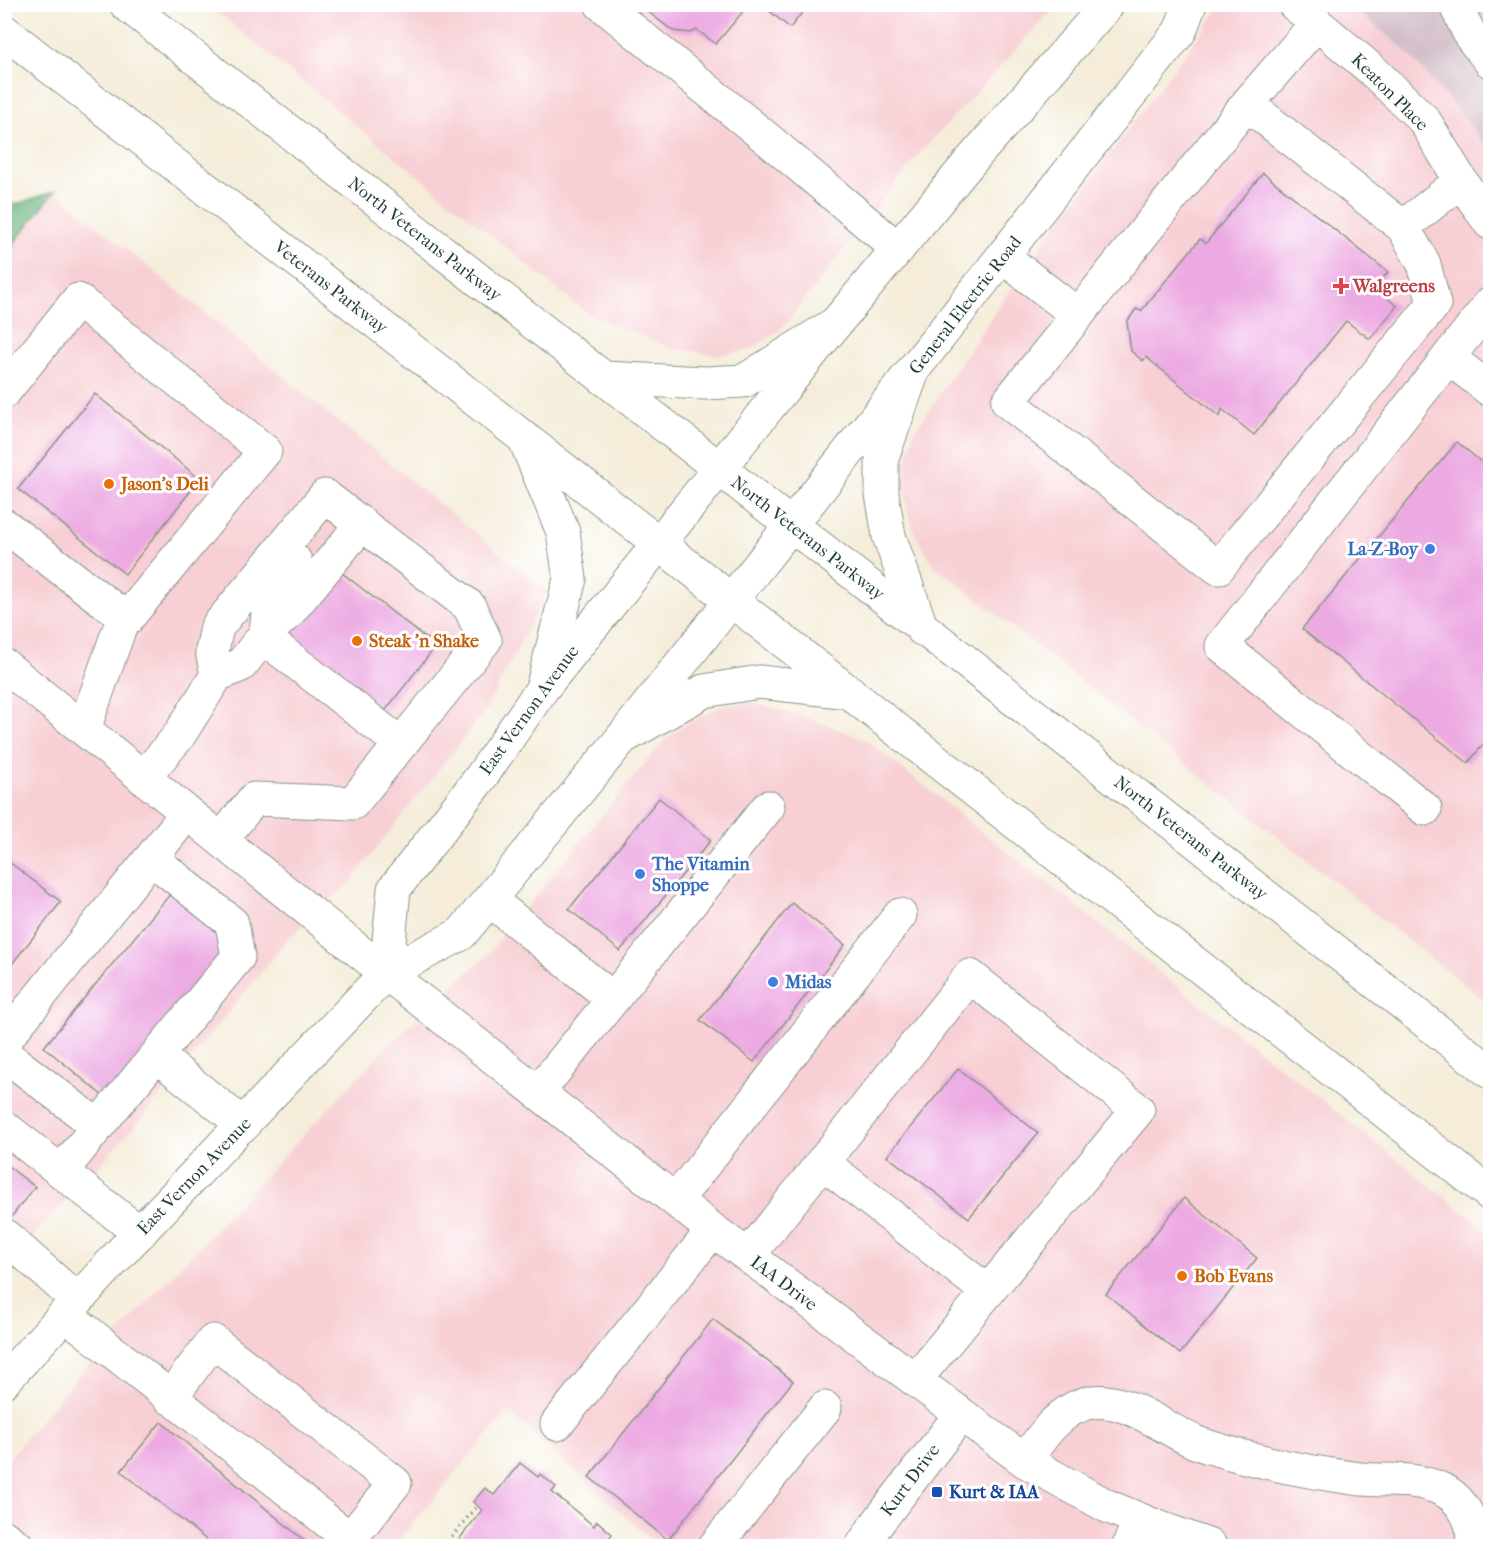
<svg xmlns="http://www.w3.org/2000/svg" width="1495" height="1551" font-family="'IM FELL French Canon',serif">
  <style>
    .built { fill: #f7cfd4 }
    .industrial { fill: #d2bdc8 }
    .forest { fill: #6ab67e; stroke: #447a59; stroke-width: 1.5 }
    .building { fill: #eca9e2 }
    .lines { fill: none; stroke-linecap: round; stroke-linejoin: round }
    .minor-casing { stroke: #8a9587; stroke-width: 35 }
    .major-casing { stroke: #8a9587; stroke-width: 35 }
    .highway-casing { stroke: #8a9587; stroke-width: 35 }
    .path { stroke: #8a9587; stroke-width: 4; stroke-dasharray: 1.5 4.5; stroke-linecap: butt }
    .minor { stroke: #fff; stroke-width: 33 }
    .major { stroke: #fff; stroke-width: 33 }
    .highway { stroke: #fff; stroke-width: 33 }
    .health-dot { fill: #e0444e; stroke: #fff; stroke-width: 2 }
    .food-dot { fill: #e8710a; stroke: #fff; stroke-width: 2 }
    .shop-dot { fill: #3f7fe0; stroke: #fff; stroke-width: 2 }
    .transit-dot { fill: #1a4fb4; stroke: #fff; stroke-width: 2 }
    .labels { text-anchor: middle; stroke-width: 6; stroke-linejoin: round; paint-order: stroke }
    .street-label { font-size: 18px; fill: #1f3d34; stroke: #fff }
    .health-label { font-size: 18px; font-weight: bold; fill: #be3a42; stroke: #fff; text-anchor: start }
    .food-label { font-size: 18px; font-weight: bold; fill: #c56008; stroke: #fff; text-anchor: start }
    .shop-label { font-size: 18px; font-weight: bold; fill: #366cbe; stroke: #fff; text-anchor: start }
    .transit-label { font-size: 18px; font-weight: bold; fill: #164399; stroke: #fff; text-anchor: start }
  </style>
  <rect width="100%" height="100%" fill="#fff"/>
  <filter id="ink" filterUnits="userSpaceOnUse"><feTurbulence type="fractalNoise" baseFrequency=".0167" numOctaves="2"/><feDisplacementMap in="SourceGraphic" scale="12" xChannelSelector="R" yChannelSelector="G"/><feConvolveMatrix kernelMatrix="1 2 1 2 8 2 1 2 1" color-interpolation-filters="sRGB"/></filter>
  <filter id="wash" filterUnits="userSpaceOnUse"><feTurbulence type="fractalNoise" baseFrequency=".008" numOctaves="4" result="noise"/><feDisplacementMap in="SourceGraphic" scale="24" xChannelSelector="R" yChannelSelector="G"/><feGaussianBlur stdDeviation="1.35" result="paint"/><feColorMatrix in="noise" values="0 0 0 0 0 0 0 0 0 0 0 0 0 0 0 0 0 1.4 0 .05"/><feComposite in="paint" operator="in"/></filter>
  <g filter="url(#wash)">
    <rect width="100%" height="100%" fill="#f5edda"/>
    <path class="built" d="M211,5H1057L915,159L780,331L750,350L718,355L671,348L589,315L222,16Z
      M1222,5H1350L1406,51L1463,116L1490,152V1005L934,565L915,534L906,503L905,467L914,432L996,310L1057,224Z
      M55,191L547,591L486,710L350,882L288,939L137,1124L5,1267L4,255Z
      M756,703L811,719L866,740L1490,1233V1546H658L508,1411L394,1546H5V1462L80,1374L387,1046L489,953L664,740L692,720L721,706Z"/>
    <path class="industrial" d="M1350,5H1490V152L1463,116L1406,51Z"/>
    <path class="forest" d="M55,191L5,254V208Z"/>
    <g id="blocks">
      <path class="building" d="M638,4H749L716,44L697,30L690,33L673,31Z
        M761,4H809L790,28Z
        M1263,173L1388,272L1375,288L1397,306L1370,339L1346,321L1254,435L1222,409L1220,417L1146,357L1143,361L1131,351L1127,322L1136,309L1141,311L1200,239L1206,243Z
        M95,394L200,479L125,574L18,489Z
        M1457,442L1490,469V736L1468,763L1302,629Z
        M333,566L436,646L381,716L278,636Z
        M659,798L711,840L620,951L569,909Z
        M4,858L61,902L4,974Z
        M171,893L237,948L109,1101L44,1047Z
        M792,903L845,945L754,1062L700,1020Z
        M958,1069L1038,1133L969,1218L887,1156Z
        M4,1163L35,1187L4,1226Z
        M1184,1198L1257,1258L1180,1354L1106,1294Z
        M713,1319L793,1381L668,1540L589,1477Z
        M161,1422L311,1546H214L121,1471Z
        M520,1463L538,1477L540,1474L556,1487L552,1492L594,1526L597,1521L612,1534L609,1538L619,1546H463L457,1542L482,1510L473,1502L485,1488L494,1495Z"/>
    </g>
  </g>
  <g filter="url(#ink)">
    <use href="#blocks" fill-opacity="0" stroke="#8a9587" stroke-width="1.5"/>
    <g class="lines">
      <g class="minor-casing">
        <path id="minor" d="M601,4L770,141L898,249
          M1294,4L1372,70L1424,120L1461,181L1490,223
          M1455,4L1471,37L1490,61
          M1247,104L1317,23
          M1403,227L1424,264L1434,304L1218,568L1008,402L1247,104L1403,227L1461,181
          M1003,257L1078,315
          M1449,358L1490,390
          M4,392L78,300L265,451L120,627L84,729
          M362,524L289,612L266,633L272,644L401,744
          M4,525L127,619
          M4,665L386,973L713,1230L961,1414L1025,1461L1107,1506L1155,1526L1210,1546
          M217,675L212,651L217,627L325,496L469,606L485,640L353,803L254,799L221,840
          M143,778L178,737L217,675L241,665L266,633L269,603L279,581L295,561
          M1425,809L1222,646L1490,304
          M490,900L613,999
          M4,1041L187,813
          M4,1054L98,1126L62,1171
          M157,1056L244,1125
          M538,1092L768,807
          M98,1126L238,957L232,923L151,858
          M4,1127L140,1233
          M822,1162L988,1292
          M676,1200L900,915
          M4,1235L77,1300
          M748,1256L970,976L1138,1110L915,1380
          M65,1314L350,1539L395,1483L213,1341L170,1398
          M557,1424L713,1230
          M1025,1461C1041,1437 1061,1407 1092,1402C1126,1397 1163,1428 1193,1441C1201,1445 1210,1447 1219,1450C1263,1463 1308,1472 1353,1478C1385,1483 1412,1475 1443,1490C1462,1499 1478,1526 1471,1546
          M4,1537L17,1546
          M715,1546L825,1408
          M862,1546L873,1529L961,1414
          M1129,1546L1139,1520"/>
      </g>
      <g class="major-casing">
        <path id="major" d="M386,973L394,889L481,777L542,689L836,323L969,163L1108,4
          M4,1381L126,1247L386,973L461,934L622,738L791,525L1180,31L1190,4"/>
      </g>
      <g class="highway-casing">
        <path id="highway" d="M126,4L1490,1072
          M4,31L1490,1194
          M913,371L882,458V494L889,536L922,629
          M603,378L705,383L744,381L836,323
          M525,440L563,532L570,579L542,689
          M622,738L704,691L759,682L850,692"/>
      </g>
      <path class="path" d="M444,1546L477,1506"/>
      <use href="#minor" class="minor"/>
      <use href="#major" class="major"/>
      <use href="#highway" class="highway"/>
    </g>
  </g>
  <path class="health-dot" d="M1338 277h6v6h6v6h-6v6h-6v-6h-6v-6h6z"/>
  <g class="food-dot">
    <circle cx="109" cy="484" r="6"/>
    <circle cx="357" cy="641" r="6"/>
    <circle cx="1182" cy="1276" r="6"/>
  </g>
  <g class="shop-dot">
    <circle cx="1430" cy="549" r="6"/>
    <circle cx="640" cy="874" r="6"/>
    <circle cx="773" cy="982" r="6"/>
  </g>
  <rect class="transit-dot" x="931" y="1486" width="12" height="12" rx="3"/>
  <g class="labels">
    <g class="street-label">
      <text transform="translate(1390 92) rotate(45)" y="6">Keaton Place</text>
      <text transform="translate(425 239) rotate(38)" y="6">North Veterans Parkway</text>
      <text transform="translate(331 287) rotate(38)" y="6">Veterans Parkway</text>
      <text transform="translate(965 305) rotate(-52)" y="6">General Electric Road</text>
      <text transform="translate(808 538) rotate(38)" y="6">North Veterans Parkway</text>
      <text transform="translate(529 710) rotate(-54)" y="6">East Vernon Avenue</text>
      <text transform="translate(1191 838) rotate(38)" y="6">North Veterans Parkway</text>
      <text transform="translate(194 1176) rotate(-46)" y="6">East Vernon Avenue</text>
      <text transform="translate(784 1283) rotate(37)" y="6">IAA Drive</text>
      <text transform="translate(910 1480) rotate(-53)" y="6">Kurt Drive</text>
    </g>
    <g class="health-label">
      <text x="1353" y="292">Walgreens</text>
    </g>
    <g class="food-label">
      <text x="121" y="490">Jason's Deli</text>
      <text x="369" y="647">Steak 'n Shake</text>
      <text x="1194" y="1282">Bob Evans</text>
    </g>
    <g class="shop-label">
      <text x="1418" y="555" text-anchor="end">La-Z-Boy</text>
      <text x="652" y="870">The Vitamin<tspan x="652" dy="21">Shoppe</tspan></text>
      <text x="785" y="988">Midas</text>
    </g>
    <g class="transit-label">
      <text x="949" y="1498">Kurt &amp; IAA</text>
    </g>
  </g>
  <rect width="1495" height="1551" fill="none" stroke="#fff" stroke-width="24"/>
</svg>
